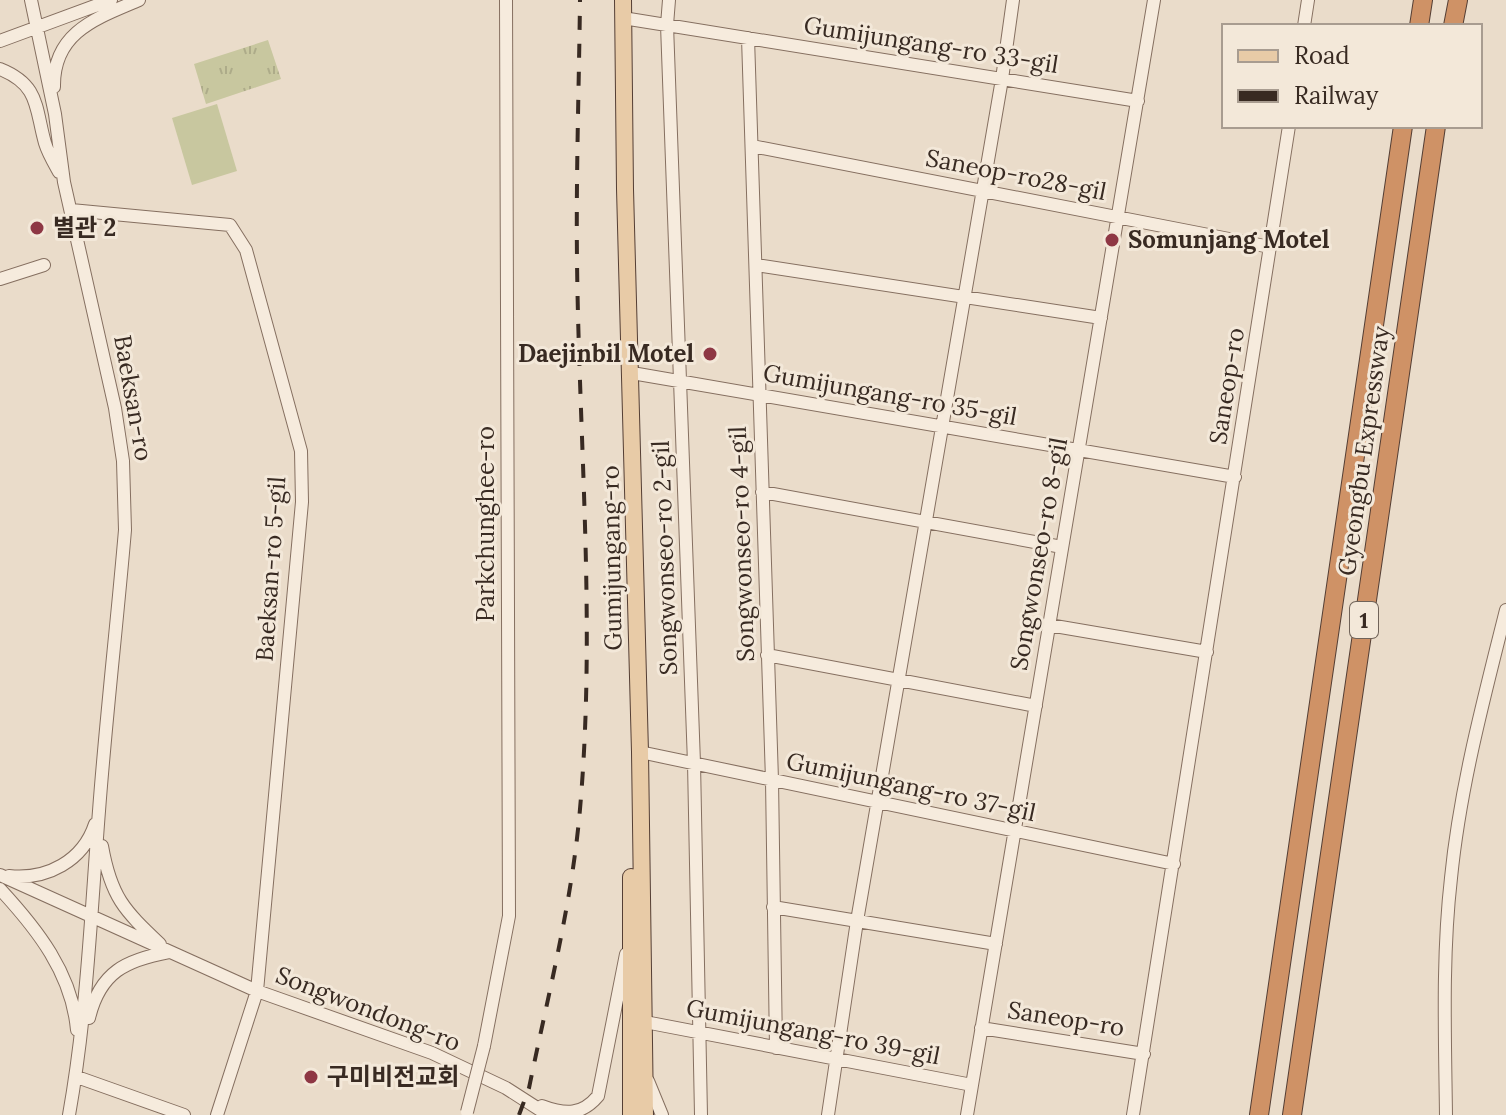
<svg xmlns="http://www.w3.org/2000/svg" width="1506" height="1115" font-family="Lora,'Noto Sans KR',serif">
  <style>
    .grass { fill: url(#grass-tufts) }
    .garden { fill: #c8c79f }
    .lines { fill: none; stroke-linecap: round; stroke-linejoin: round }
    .minor-casing { stroke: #856f60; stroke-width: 14 }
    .major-casing { stroke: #543e34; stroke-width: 18 }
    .highway-casing { stroke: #543e34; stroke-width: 20 }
    .minor { stroke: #f6ebdd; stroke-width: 12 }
    .major { stroke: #e8cba7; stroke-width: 16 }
    .highway { stroke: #cf9266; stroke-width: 18 }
    .rail { stroke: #382a22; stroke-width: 4; stroke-dasharray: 14 14; stroke-linecap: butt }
    .minor-bridge-casing { stroke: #856f60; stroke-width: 14; stroke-linecap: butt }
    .minor-bridge { stroke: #f6ebdd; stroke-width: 12 }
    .poi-dot { fill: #8e3744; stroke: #f3e8d9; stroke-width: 3 }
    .labels { text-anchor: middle; stroke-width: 6; stroke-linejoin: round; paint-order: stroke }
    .shield { fill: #f3e8d9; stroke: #706359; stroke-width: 2 }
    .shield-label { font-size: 22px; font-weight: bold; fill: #382a22 }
    .street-label { font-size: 24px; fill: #382a22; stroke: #f3e8d9 }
    .poi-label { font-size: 24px; font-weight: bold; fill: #382a22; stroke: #f3e8d9; text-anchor: start }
  </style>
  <defs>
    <pattern id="grass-tufts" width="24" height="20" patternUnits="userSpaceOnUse" patternTransform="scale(2)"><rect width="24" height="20" fill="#c8c79f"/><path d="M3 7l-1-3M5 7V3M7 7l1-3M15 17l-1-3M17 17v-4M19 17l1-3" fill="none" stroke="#adab89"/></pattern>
  </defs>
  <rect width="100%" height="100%" fill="#eadcca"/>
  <path class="grass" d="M268,40L281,79L206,104L194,64Z"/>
  <path class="garden" d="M217,104L237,171L192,185L172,118Z"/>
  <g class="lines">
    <g class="minor-casing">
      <path id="minor" d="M31,0L55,114L64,182L115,408L123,461L125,530C117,624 106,717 99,811C91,913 87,1014 69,1115
        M669,0L667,25L694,763L701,1115
        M623,18L1138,101
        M1304,26L1308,0
        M748,38L772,780L776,1048
        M0,41L111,0
        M0,69C40,85 35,108 45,143C48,153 54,163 59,172
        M54,87C53,32 97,18 139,0
        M752,146L1270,247
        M71,210L230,225L246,250L301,451L302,502L257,991L217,1115
        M756,265L1101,318
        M0,279L44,265
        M632,373L1235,477
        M762,492L1062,547
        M1049,625L1207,652
        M767,655L1036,706
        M640,752L1174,864
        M102,846C111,897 124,910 160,944
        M0,875L257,991L432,1053L506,1088L548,1115
        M9,876C47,880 83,861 95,824
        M0,889C37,929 72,973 77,1030
        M773,907L996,944
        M89,1018C100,972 126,960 169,952
        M645,1022L972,1085
        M981,1028L1144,1054
        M484,1046L509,916L506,0
        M77,1077L184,1115
        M648,1081L662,1115
        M542,1106C566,1115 582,1115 598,1096L626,954
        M828,1115L857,921L1002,79L1013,0
        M967,1115L1154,0
        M1133,1115L1289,126
        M1446,1115C1445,1036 1442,956 1451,878C1460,787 1484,698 1506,610"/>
    </g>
    <g class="major-casing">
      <path id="major" d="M623,0L625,189L640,752L645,1115
        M631,1115V877"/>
    </g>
    <g class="highway-casing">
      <path id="highway" d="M1419,26L1423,0
        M1453,26L1458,0
        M1259,1115L1403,126
        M1292,1115L1436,126"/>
    </g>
    <use href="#minor" class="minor"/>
    <use href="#major" class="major"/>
    <use href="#highway" class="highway"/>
    <path class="rail" d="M519,1115L529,1088C548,995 572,903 580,809C596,626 579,443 577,260C576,173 579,86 580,0"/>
    <g class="minor-bridge-casing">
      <path id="minor-bridge" d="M467,1112L484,1046"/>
    </g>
    <use href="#minor-bridge" class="minor-bridge"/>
  </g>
  <g class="poi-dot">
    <circle cx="37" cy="228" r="8"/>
    <circle cx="1112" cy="240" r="8"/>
    <circle cx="710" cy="354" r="8"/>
    <circle cx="311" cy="1077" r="8"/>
  </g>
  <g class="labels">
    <rect class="shield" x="1350" y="602" width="28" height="36" rx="6"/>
    <g class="shield-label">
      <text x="1364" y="628">1</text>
    </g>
    <g class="street-label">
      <text transform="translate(931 45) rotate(9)" y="8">Gumijungang-ro 33-gil</text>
      <text transform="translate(1016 175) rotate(11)" y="8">Saneop-ro28-gil</text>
      <text transform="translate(1227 386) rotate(-81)" y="8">Saneop-ro</text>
      <text transform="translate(890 395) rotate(10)" y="8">Gumijungang-ro 35-gil</text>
      <text transform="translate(133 398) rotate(80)" y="8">Baeksan-ro</text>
      <text transform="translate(1364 451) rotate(-82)" y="8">Gyeongbu Expressway</text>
      <text transform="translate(486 524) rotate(-90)" y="8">Parkchunghee-ro</text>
      <text transform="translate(742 544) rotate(-92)" y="8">Songwonseo-ro 4-gil</text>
      <text transform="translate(1039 554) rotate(-80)" y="8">Songwonseo-ro 8-gil</text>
      <text transform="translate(612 558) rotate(-91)" y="8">Gumijungang-ro</text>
      <text transform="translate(665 558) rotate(-92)" y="8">Songwonseo-ro 2-gil</text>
      <text transform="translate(271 569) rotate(-86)" y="8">Baeksan-ro 5-gil</text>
      <text transform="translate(911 787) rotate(12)" y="8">Gumijungang-ro 37-gil</text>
      <text transform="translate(368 1009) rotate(21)" y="8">Songwondong-ro</text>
      <text transform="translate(1066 1019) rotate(9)" y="8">Saneop-ro</text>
      <text transform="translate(813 1032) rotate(11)" y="8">Gumijungang-ro 39-gil</text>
    </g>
    <g class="poi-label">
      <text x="53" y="236">별관 2</text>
      <text x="1128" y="248">Somunjang Motel</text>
      <text x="694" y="362" text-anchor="end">Daejinbil Motel</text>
      <text x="327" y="1085">구미비전교회</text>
    </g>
  </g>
  <rect x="1222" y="24" width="260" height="104" fill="#f3e8d9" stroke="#a89c90" stroke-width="2"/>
  <rect x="1238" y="50" width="40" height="12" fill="#e8cba7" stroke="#a89c90" stroke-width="2"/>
  <text x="1294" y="64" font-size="24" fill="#382a22">Road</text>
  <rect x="1238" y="90" width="40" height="12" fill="#382a22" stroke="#a89c90" stroke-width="2"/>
  <text x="1294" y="104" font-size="24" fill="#382a22">Railway</text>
</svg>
